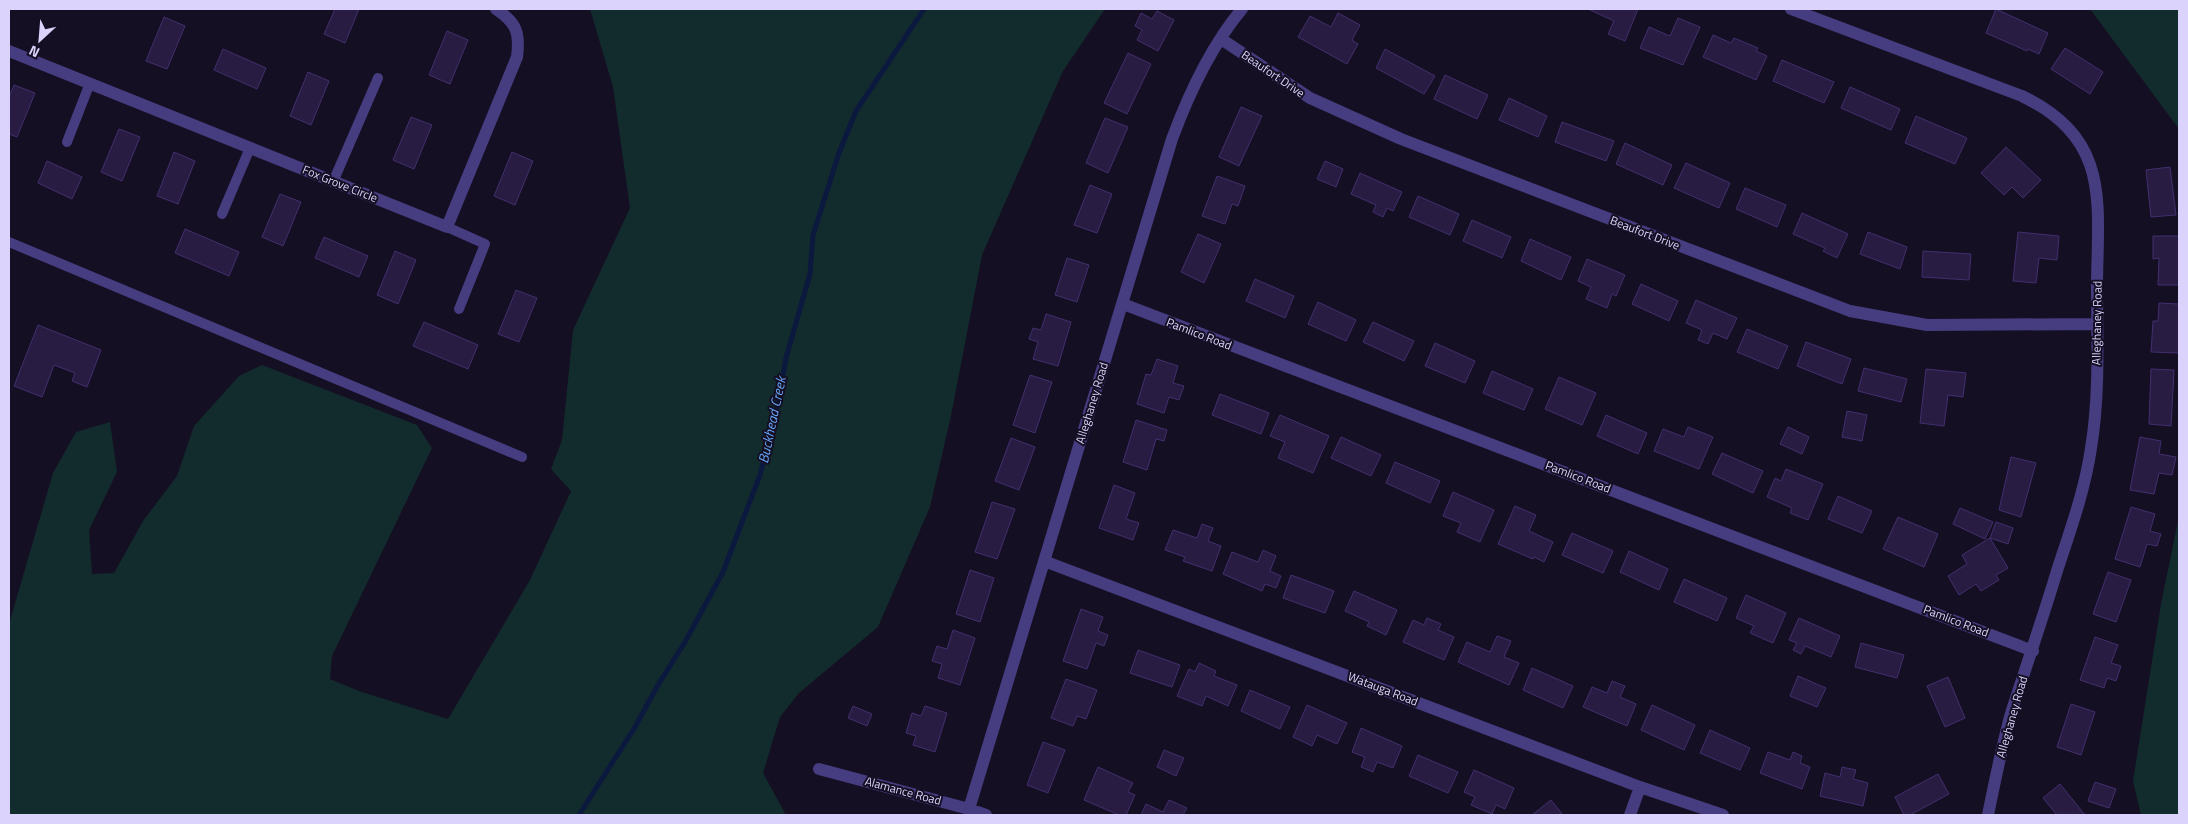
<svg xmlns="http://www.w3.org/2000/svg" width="2188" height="824" font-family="'Titillium Web',sans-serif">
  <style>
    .green { fill: #122b2d }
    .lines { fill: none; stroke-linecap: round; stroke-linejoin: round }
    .stream { stroke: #0c193f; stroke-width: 5 }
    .building { fill: #281c43; stroke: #422f6e }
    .service { stroke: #463c80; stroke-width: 10 }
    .minor { stroke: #463c80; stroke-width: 12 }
    .labels { text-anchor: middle; stroke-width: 4; stroke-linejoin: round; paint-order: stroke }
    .street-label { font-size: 12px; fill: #dcd3fd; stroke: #150f23 }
    .water-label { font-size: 14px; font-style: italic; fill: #66a5f8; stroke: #150f23 }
  </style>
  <rect width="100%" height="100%" fill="#150f23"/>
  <path class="green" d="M590,9H1105L1063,71L982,255L951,416L930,507L878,627L799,693L780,717L763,773L786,815H9V624L53,473L76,432L110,422L117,472L89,530L92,574L114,573L143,521L177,476L194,426L239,376L262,365L417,425L432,448L332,656L330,679L359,691L448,719L530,580L571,491L551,469L562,440L573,330L630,208L613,87Z
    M2090,9H2179V131V129Z
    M2179,516V815H2141L2133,781L2161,604Z"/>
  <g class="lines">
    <path class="stream" d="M579,815L635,727L658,685L685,642L723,572L760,475L778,404L786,358L810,274L813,235L839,153L856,111L924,9"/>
  </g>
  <path class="building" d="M335,9H359L345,43L324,34Z
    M1588,9H1638L1625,41L1608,34L1614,21Z
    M1996,9L2048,33L2039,54L2028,49L2027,51L1986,33Z
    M1157,11L1174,20L1158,51L1137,40L1142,30L1135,26L1141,13L1152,19Z
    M1338,13L1360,25L1352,40L1358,44L1347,64L1298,37L1310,16L1331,27Z
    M164,17L185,26L167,69L146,61Z
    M1678,18L1700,27L1683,65L1640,48L1649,27L1670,36Z
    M447,31L468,40L450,84L429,75Z
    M1713,35L1731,43L1734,38L1758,48L1756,51L1767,56L1756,80L1703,57Z
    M2065,48L2103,72L2090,94L2051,69Z
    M223,49L266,68L257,89L214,70Z
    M1385,49L1435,76L1424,94L1376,68Z
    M1128,53L1151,64L1127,114L1104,103Z
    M1782,60L1834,82L1824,103L1773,81Z
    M308,72L329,81L311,125L290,116Z
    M1445,75L1488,95L1477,119L1434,99Z
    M14,85L35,93L17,137L9,134V97Z
    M1850,87L1900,109L1891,130L1841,108Z
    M1509,98L1547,116L1538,137L1499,120Z
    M1241,107L1262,116L1239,166L1219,157Z
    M1916,116L1967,138L1955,164L1905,143Z
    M411,117L432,125L414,169L393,160Z
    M1105,118L1128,127L1108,173L1086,163Z
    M1562,122L1614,141L1606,161L1555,142Z
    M119,129L140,137L122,181L101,172Z
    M1625,143L1672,165L1663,185L1616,164Z
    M2006,147L2041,180L2023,198L2012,187L2004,195L1981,173Z
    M174,152L195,161L178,204L157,196Z
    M512,152L533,161L515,205L494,196Z
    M47,161L82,177L72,199L38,183Z
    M1325,161L1343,169L1336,187L1317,179Z
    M1686,163L1730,183L1719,208L1674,188Z
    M2170,167L2176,215L2151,217L2146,170Z
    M1360,173L1402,192L1393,211L1387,208L1383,217L1373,212L1376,205L1351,194Z
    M1217,176L1245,186L1238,206L1232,204L1225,224L1202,216Z
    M1090,185L1112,194L1097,233L1074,225Z
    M1745,188L1786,205L1777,227L1736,209Z
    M280,194L301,202L283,246L262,237Z
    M1418,196L1459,214L1450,235L1409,217Z
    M1802,213L1848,234L1837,258L1823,251L1825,248L1793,234Z
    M1472,220L1511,237L1502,258L1463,241Z
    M185,229L239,252L229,276L175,253Z
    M1868,232L1907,247L1900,269L1860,254Z
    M2018,232L2059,236L2057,260L2039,258L2036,283L2013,281Z
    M1198,234L1221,244L1204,283L1181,272Z
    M2153,236H2179V285H2158L2159,258L2153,259Z
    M324,237L368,256L359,277L315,258Z
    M1530,239L1571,257L1561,280L1521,261Z
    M395,251L416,260L398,304L377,295Z
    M1923,251L1971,254L1969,280L1922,277Z
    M1067,258L1089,265L1077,302L1055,295Z
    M1587,259L1625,275L1616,296L1612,294L1607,308L1586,299L1591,287L1578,281Z
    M1255,279L1294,296L1285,318L1246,301Z
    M1641,284L1678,301L1669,321L1632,304Z
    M516,290L537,298L519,342L498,334Z
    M1696,300L1737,318L1727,339L1713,333L1708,344L1698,340L1702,330L1686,323Z
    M1318,302L1356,320L1346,341L1308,324Z
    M2159,303L2179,304V353L2151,352L2153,321H2158Z
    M1046,314L1071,322L1058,366L1033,359L1038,342L1029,339L1033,328L1041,330Z
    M424,322L478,345L468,369L413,346Z
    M1373,322L1414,341L1404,361L1363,342Z
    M38,325L101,350L87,387L72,381L75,373L54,365L42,397L14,386Z
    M1747,329L1788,346L1778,369L1737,352Z
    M1806,342L1851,359L1842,384L1797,366Z
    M1435,343L1475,361L1465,383L1425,366Z
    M1157,359L1178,366L1173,383L1184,386L1179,400L1169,397L1164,413L1137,404L1146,374L1151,375Z
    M1864,368L1907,379L1901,402L1858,391Z
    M1926,369L1966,373L1963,397L1948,395L1944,426L1920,423Z
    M2151,369L2174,370L2171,426L2149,424Z
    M1492,371L1533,389L1524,410L1483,393Z
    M1030,375L1052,382L1035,433L1013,425Z
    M1559,377L1596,393L1582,425L1545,409Z
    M1220,394L1269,413L1261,434L1212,415Z
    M1847,411L1867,415L1862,441L1842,437Z
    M1280,415L1329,436L1313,473L1278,458L1285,442L1270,436Z
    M1606,415L1647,433L1638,454L1597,436Z
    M1136,420L1167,430L1164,441L1156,439L1147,470L1123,462Z
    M1688,427L1713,437L1699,469L1654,451L1663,429L1684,437Z
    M1788,427L1809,437L1802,454L1780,444Z
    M1341,437L1381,455L1371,476L1331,458Z
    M2140,437L2161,441L2159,454L2176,457L2172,475L2159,473L2154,494L2130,490Z
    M1011,438L1035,447L1019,490L995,481Z
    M1722,453L1763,471L1753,493L1712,474Z
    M2011,457L2036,463L2021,517L1999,510Z
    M1395,462L1440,481L1430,503L1386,483Z
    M1786,469L1823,484L1808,520L1790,513L1792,508L1767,497L1775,478L1781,481Z
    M1114,485L1135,493L1126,519L1139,523L1133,540L1099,528Z
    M1453,492L1494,510L1480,542L1457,532L1461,523L1443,516Z
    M1838,496L1872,511L1862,533L1828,519Z
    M992,502L1015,509L997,559L975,552Z
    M1515,506L1536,515L1529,531L1553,542L1544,562L1534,557L1533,559L1498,544Z
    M2131,507L2155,514L2150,531L2161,534L2157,546L2147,544L2140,567L2115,559Z
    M1960,508L1993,522L1985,539L1953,524Z
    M1898,517L1938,534L1924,567L1883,549Z
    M1996,522L2013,528L2008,544L1990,538Z
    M1202,524L1213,528L1208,541L1221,546L1212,571L1183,561L1185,557L1165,550L1173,530L1197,538Z
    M1572,533L1613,551L1603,573L1562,555Z
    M1990,538L2008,568L1996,575L1999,580L1981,591L1976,584L1959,595L1948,576L1967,564L1962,555Z
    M1263,550L1276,556L1270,571L1281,576L1276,588L1265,584L1262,591L1223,574L1232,552L1258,562Z
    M1629,551L1668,569L1659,590L1620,572Z
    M970,570L994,578L980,622L956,614Z
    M2108,572L2131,580L2116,622L2093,614Z
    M1291,575L1334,591L1325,613L1283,598Z
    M1684,579L1727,598L1717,621L1674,602Z
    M1354,591L1397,610L1386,635L1367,626L1369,622L1345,611Z
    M1746,595L1786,613L1773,643L1750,633L1754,626L1736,618Z
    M1081,609L1103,617L1098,631L1108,635L1104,646L1096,643L1087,669L1063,661Z
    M1427,618L1441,624L1438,630L1454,637L1444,660L1403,642L1413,620L1424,625Z
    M1799,618L1840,636L1831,657L1805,646L1801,654L1793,650L1797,643L1789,640Z
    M953,630L975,638L960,685L938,678L942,664L932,661L937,646L947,649Z
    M1497,636L1511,641L1504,657L1519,663L1509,685L1458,662L1467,642L1490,652Z
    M2095,637L2118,645L2111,663L2121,666L2116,681L2107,678L2104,688L2080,680Z
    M1861,643L1904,655L1897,678L1855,667Z
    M1138,650L1180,665L1172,687L1130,673Z
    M1199,663L1216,671L1214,676L1237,685L1228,706L1206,696L1202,706L1177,696L1189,669L1195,672Z
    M1532,668L1573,686L1563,708L1523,690Z
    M1798,676L1826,688L1817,707L1790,696Z
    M1948,677L1965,718L1945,727L1927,686Z
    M1066,679L1097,690L1086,719L1077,716L1073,726L1051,718Z
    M1612,681L1625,686L1620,697L1636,704L1627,726L1583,707L1592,687L1607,693Z
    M1250,690L1290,707L1280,729L1241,711Z
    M2071,704L2095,712L2081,755L2057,747Z
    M1307,705L1347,723L1337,744L1317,735L1312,746L1293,737Z
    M1652,705L1695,725L1684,750L1641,730Z
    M853,706L872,714L867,726L848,718Z
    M925,706L947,713L935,752L913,745L916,736L906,733L912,713L921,716Z
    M1361,728L1402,746L1393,768L1377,762L1373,772L1361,767L1365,757L1352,752Z
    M1710,730L1750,748L1740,770L1700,753Z
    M1043,742L1065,750L1048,793L1027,785Z
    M1164,750L1184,758L1176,776L1157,767Z
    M1768,752L1790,760L1793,752L1802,756L1800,763L1810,767L1802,789L1760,773Z
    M1418,755L1458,772L1448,793L1409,776Z
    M1098,767L1133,783L1128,792L1135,795L1126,815H1119L1084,800Z
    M1842,767L1856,770L1853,779L1868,783L1863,806L1820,796L1825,773L1840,777Z
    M1474,770L1514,788L1505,809L1496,805L1492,814L1471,805L1475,797L1464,792Z
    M1938,774L1949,794L1910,815H1904L1895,797Z
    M2095,782L2116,789L2109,808L2088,801Z
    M2060,784L2085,815H2057L2043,798Z
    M1169,800L1187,808L1183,815H1141L1146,804L1163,812Z
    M1551,800L1563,815H1532Z"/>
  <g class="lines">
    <path class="service" d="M67,142L90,83
      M333,182L378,78
      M222,214L250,148
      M447,227L485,244L459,309
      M9,242L522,457"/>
    <path class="minor" d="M1791,9L2022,96C2110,139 2098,199 2097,283C2097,338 2100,394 2091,448C2085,490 2070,531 2057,571C2043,617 2027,664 2012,710C2002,745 1995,780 1988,815
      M1221,39L1310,98L1401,139L1850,311L1927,325L2097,324
      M9,51L447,227L517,57C520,33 517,23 496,9
      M1123,304L2033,651
      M1044,561L1640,787L1723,815
      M819,769L969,809L986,815
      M969,809L1172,139C1189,93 1211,46 1242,9
      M1630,815L1640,787"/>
  </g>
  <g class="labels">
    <g class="street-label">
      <text transform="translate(1273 74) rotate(34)" y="4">Beaufort Drive</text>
      <text transform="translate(340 184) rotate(22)" y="4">Fox Grove Circle</text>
      <text transform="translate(1645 233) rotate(21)" y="4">Beaufort Drive</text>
      <text transform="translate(2097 323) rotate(-89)" y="4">Alleghaney Road</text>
      <text transform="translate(1199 334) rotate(21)" y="4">Pamlico Road</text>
      <text transform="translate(1092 403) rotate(-73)" y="4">Alleghaney Road</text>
      <text transform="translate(1578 477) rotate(21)" y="4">Pamlico Road</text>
      <text transform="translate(1956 621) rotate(21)" y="4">Pamlico Road</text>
      <text transform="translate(1383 689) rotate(21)" y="4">Watauga Road</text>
      <text transform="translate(2012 717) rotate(-74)" y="4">Alleghaney Road</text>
      <text transform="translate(903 791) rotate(15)" y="4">Alamance Road</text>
    </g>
    <g class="water-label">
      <text transform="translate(772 420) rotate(-78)" y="5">Buckhead Creek</text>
    </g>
  </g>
  <rect width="2188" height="824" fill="none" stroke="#dcd3fd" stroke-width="20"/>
  <g transform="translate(40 40) rotate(206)" stroke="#150f23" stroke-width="4" paint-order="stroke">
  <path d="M0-4L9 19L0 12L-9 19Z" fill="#dcd3fd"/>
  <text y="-8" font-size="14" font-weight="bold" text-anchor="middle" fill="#dcd3fd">N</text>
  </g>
</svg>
